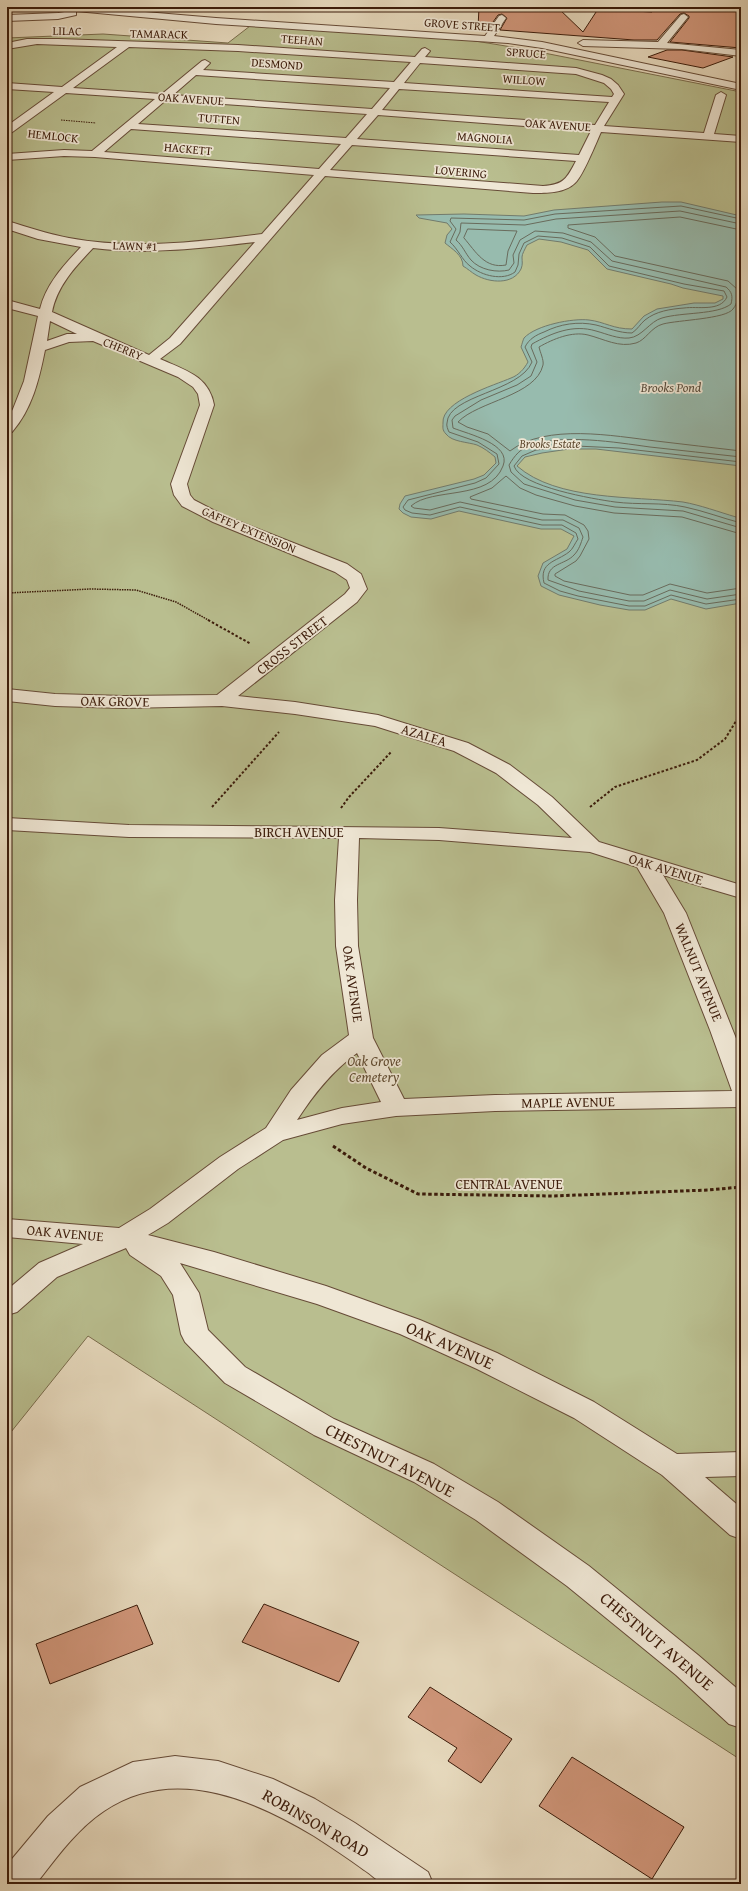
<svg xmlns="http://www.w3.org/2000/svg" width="748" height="1891" font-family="'Gentium Book Plus',serif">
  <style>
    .green { fill: #b9be8f; stroke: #7a6c4c }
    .water { fill: #97bbae; stroke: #727b6c }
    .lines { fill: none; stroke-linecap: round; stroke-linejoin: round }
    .shore { stroke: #696b5c; stroke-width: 1 }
    .building { fill: #d0967a; stroke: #3b1b0a }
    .minor-casing { stroke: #664b37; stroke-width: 2 }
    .path-far3 { stroke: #3b1b0a; stroke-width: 1; stroke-dasharray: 1.5 1; stroke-linecap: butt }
    .path-far2 { stroke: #3b1b0a; stroke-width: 1.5; stroke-dasharray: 1.5 1; stroke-linecap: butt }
    .path-far1 { stroke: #3b1b0a; stroke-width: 2; stroke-dasharray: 2.5 2; stroke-linecap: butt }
    .path { stroke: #3b1b0a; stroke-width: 3; stroke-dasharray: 3.5 2.5; stroke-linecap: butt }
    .minor { fill: #efe7d5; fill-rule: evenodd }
    .labels { text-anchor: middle; stroke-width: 3.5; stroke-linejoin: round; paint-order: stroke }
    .far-street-label { font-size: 12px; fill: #3b1b0a; stroke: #efe7d5 }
    .far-park-label { font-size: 12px; font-style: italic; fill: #614c32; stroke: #efe7d5 }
    .far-water-label { font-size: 13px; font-style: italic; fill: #574b3b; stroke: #efe7d5 }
    .street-label { font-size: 14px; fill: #3b1b0a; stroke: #efe7d5 }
    .park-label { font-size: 14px; font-style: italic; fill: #614c32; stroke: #efe7d5 }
    .near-street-label { font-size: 17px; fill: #3b1b0a; stroke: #efe7d5 }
  </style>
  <rect width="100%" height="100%" fill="#e7dabe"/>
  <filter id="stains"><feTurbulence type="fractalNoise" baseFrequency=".005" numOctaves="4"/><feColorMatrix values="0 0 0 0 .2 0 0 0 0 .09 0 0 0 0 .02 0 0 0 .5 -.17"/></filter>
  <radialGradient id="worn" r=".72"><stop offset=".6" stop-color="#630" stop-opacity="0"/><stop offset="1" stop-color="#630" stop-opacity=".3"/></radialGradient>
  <path class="green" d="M250,26L469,40L524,49L741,92V1760L88,1336L7,1437V38L103,34L228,43Z"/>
  <path class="water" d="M662,202H681L741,216V466L596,449H569L542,453L525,457L517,466C557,501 633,496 683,502C700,505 719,512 736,517L741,520V603L706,609L671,599L645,610H629L600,605L559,595L541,586L538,576L543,563L567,549L574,536L561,529H541L459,511L431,519L411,517L403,513L399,509L400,504L405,496L474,479L484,475L496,463L495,457C489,452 484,448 477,445C468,442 452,442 446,434C442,430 443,427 443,423C441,401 495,385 511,378C519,375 524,369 528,362L521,347C522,344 523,340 524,338C536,325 573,318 589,320C605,322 613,329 632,329L644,316L657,309L694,303H715L723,299V296L683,288L671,284L607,269L588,250L561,242L539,239L527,245C525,249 522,254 522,257C522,262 523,264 521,269C513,285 490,283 476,275C471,272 468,269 463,266C463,255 452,249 445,243L447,235L452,229L447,223L419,218L416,215L464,214L524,216L554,210Z"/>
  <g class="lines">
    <path class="shore" d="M741,219L681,206L555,214L524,220L451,218L450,221L456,229L450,242C458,249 462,260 470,266C482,276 503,281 515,272L518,265L519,254L524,243L538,236L562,238L590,247L609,266L684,284L724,291L727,297C720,312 698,306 684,308C671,309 656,311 645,320C640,324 638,329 632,333C619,333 608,328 596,325C578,321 560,324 544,332C536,335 529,339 525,347L532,362C520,392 448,395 447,423C446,425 448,430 449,432L478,442L497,454L499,464L486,478L475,483L408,500L403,507L405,510L412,513L430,515L460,507L542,525H562L576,533L578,539C575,543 573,549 569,552C556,562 539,562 544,583L560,591L578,596L629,606H645L671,595L706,604L741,599
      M741,224L680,211L556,219L525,225L461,223L460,232L456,240C463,246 465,253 471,260C480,270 497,273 509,270L514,263L513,255L520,240L535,231L563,233L591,242L612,261L726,287C732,292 733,296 731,304C717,315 682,312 662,318C650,321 642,337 629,338C618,339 607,334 596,331C573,324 552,333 532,344L531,347L537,362L531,376L517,385L481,400L455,416L452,420L453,428C468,434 512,444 503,466C490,501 432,487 411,506L414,508L430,510L460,502L542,520H563L579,528L583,537C581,543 579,550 574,555C565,565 547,563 548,580L579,591L629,601H644L670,590L707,599L741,594
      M468,229L517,231L508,251L506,265C485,269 476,252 464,238Z
      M741,230L680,217L568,225V228L595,237L615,256L728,281L737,289C738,296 738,303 733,309C726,319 678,320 663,324C651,327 646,340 636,343C619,348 604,339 588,335C572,331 553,339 539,347C540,352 544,360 543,365C536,396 478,401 458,422L467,427L488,434L510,451C546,423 614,436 656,441C684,444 713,448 741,451
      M741,457C711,454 680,450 650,447C614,442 565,434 531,445C520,449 515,455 509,465L511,472L524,484L575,500L615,507L683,511L741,528
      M741,462L619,448L576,446L536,450L522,456L514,466C521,487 594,499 615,502C638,505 662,502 685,507C704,511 722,518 741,523
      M741,534L682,517L614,513L575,506L536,495L520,488L506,476L492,488L470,497L471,499L543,514L565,515L584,525L588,531L589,539L580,556L576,561L555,574V576L564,581L630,595H643L670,584L707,593L741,588"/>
  </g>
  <path class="building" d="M479,7H557L583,32L598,9L652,12L648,7H686L690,11L705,7H714L741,12V48L670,42L689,18V16L684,13L680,14L657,40H634L500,30L507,18L502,14L498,15L488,29L478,28Z
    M667,50H682L733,57L703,68L648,57Z
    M264,1604L359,1642L339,1682L242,1642Z
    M137,1605L153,1644L50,1684L36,1644Z
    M430,1687L512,1739L481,1783L448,1761L457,1748L408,1717Z
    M572,1757L684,1827L652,1879L539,1806Z"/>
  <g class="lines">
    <g class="minor-casing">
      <path id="minor" d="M53,7H86L216,18L485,36L499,16L502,15L506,18L494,36L542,42L741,84V90L542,48L508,43L216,24L76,11V15L58,19L7,21V15L58,13L71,11L57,10Z
        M684,14L688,17L667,43L741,50V56L682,49L583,46L578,43L583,40L658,42L681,15Z
        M27,39H58L238,45L415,57L422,49L425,48L430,51L425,57L576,68L602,75L611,79L618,85L624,94L604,126L704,133L716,95L721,92L726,95L714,134L741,136V142L601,132C596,143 583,176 575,183C565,193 547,193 533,193L325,176L180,344L160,359C185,370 209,376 214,405L187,484L190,495L194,500L225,516L347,564L361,574L367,589L357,602L238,696L295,702L378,715L468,743L510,765L552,797L599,842L741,885V898L663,875L686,913L741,1051V1107L495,1111L396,1116L342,1124L283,1140L238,1169L168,1223L148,1235L214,1252L326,1286L420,1320L497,1353L594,1402L677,1454L741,1452V1476L705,1477L741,1508V1539L730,1535L662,1475L574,1418L477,1369L400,1334L317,1304L180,1263L199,1293L208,1330L245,1367L334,1419L434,1464L498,1502L589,1566L698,1655L741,1692V1728L729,1724L676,1675L567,1586L476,1520L414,1482L314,1435L225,1383L185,1342L181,1334L173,1295L161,1276L130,1255L126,1248L57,1277L17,1312L7,1315V1290L39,1263L83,1244L7,1237V1219L119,1228L150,1209L220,1157L266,1128L291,1090L322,1055L349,1035L336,946L335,900L339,838L129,837L7,830V818L129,825L439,828L572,838L538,805L496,773L454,751L375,726L295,714L222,706L123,708L55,706L7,701V689L55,694L123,696L217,695L345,594L350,588L347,580L335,572L213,522L182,506L174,495L171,484L200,405L198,394L193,387L178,377L93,341L69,342L45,350C39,380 32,409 12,432L7,433V420L13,409L24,381L38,316L7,308V300L40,309C46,284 64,265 81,247L38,239L7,229V221C28,227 47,234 69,238C132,250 199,242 262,234L314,175L95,157L64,156L7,160V154L64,150L92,151L155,99L66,93L11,133L7,134V126L54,92L7,89V83L62,87L117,47L37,44L7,49V43ZM129,47L238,51L411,62L394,82L203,70L210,63L205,60L202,61L162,94L73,88ZM420,63L576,74L604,83L611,89L614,94L612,97L404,83ZM196,75L390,88L372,109L173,95ZM399,89L609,102L595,125L382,110ZM166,100L367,114L346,138L138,124ZM378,115L591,131L579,155L357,139ZM131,129L341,144L319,169L104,152ZM352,145L576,161C567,178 564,185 543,186L330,170ZM255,242L170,338L149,355L52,312C57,286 75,267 93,248C147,255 202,248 255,242ZM50,321L77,334H67L47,341ZM359,838L439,840L590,852L637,867L664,913L710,1030L732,1091L495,1095L404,1099L373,1038L358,946L357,900ZM357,1053L381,1102L342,1108L297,1120C314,1094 332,1071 357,1053Z
        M175,1756L218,1761L273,1779L315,1799L355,1823L428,1872L433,1884C423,1884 392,1887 384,1884C377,1881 371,1874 364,1870C348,1858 331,1847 314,1836C251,1798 172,1765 104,1811C77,1829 56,1858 36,1884H7V1865L48,1816L80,1787L133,1762Z"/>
    </g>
    <path class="path-far3" d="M61,120L96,123"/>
    <path class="path-far2" d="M7,593L91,589L136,590L176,602L210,621"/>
    <path class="path-far1" d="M208,620L251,644
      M212,807L279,732
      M590,807L615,787L697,760L725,739L741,713
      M341,808L349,797L392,751"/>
    <path class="path" d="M333,1146L366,1168L418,1194L553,1196L708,1190L741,1187"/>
    <use href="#minor" class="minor"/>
  </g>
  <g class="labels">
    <g class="far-street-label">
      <text transform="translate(462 25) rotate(4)" y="4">GROVE STREET</text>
      <text transform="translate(67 31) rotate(1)" y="4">LILAC</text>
      <text transform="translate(159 34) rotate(1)" y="4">TAMARACK</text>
      <text transform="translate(302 40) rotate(4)" y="4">TEEHAN</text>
      <text transform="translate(526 53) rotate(4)" y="4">SPRUCE</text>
      <text transform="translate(277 64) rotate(4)" y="4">DESMOND</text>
      <text transform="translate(524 80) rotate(4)" y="4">WILLOW</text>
      <text transform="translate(191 99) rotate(4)" y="4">OAK AVENUE</text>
      <text transform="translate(219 119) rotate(4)" y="4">TUTTEN</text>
      <text transform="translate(558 125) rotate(4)" y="4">OAK AVENUE</text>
      <text transform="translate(53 136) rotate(6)" y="4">HEMLOCK</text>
      <text transform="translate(485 138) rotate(4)" y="4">MAGNOLIA</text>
      <text transform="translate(188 149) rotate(5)" y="4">HACKETT</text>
      <text transform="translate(461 172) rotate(5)" y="4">LOVERING</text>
      <text transform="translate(135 246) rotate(2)" y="4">LAWN #1</text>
      <text transform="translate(123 349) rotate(22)" y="4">CHERRY</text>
      <text transform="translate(249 530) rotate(23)" y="4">GAFFEY EXTENSION</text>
    </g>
    <g class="far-park-label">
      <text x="550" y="448">Brooks Estate</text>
    </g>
    <g class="far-water-label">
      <text x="671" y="392">Brooks Pond</text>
    </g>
    <g class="street-label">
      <text transform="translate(292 645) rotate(-38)" y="5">CROSS STREET</text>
      <text transform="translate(115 701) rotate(1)" y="5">OAK GROVE</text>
      <text transform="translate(424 735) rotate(17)" y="5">AZALEA</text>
      <text x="299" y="837">BIRCH AVENUE</text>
      <text transform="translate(666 869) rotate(17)" y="5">OAK AVENUE</text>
      <text transform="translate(699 972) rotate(68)" y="5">WALNUT AVENUE</text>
      <text transform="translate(353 984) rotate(82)" y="5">OAK AVENUE</text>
      <text transform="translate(568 1102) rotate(-1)" y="5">MAPLE AVENUE</text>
      <text x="509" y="1189">CENTRAL AVENUE</text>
      <text transform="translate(65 1233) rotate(5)" y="5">OAK AVENUE</text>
    </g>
    <g class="park-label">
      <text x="374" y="1066">Oak Grove<tspan x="374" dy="16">Cemetery</tspan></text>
    </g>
    <g class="near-street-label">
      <text transform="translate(450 1345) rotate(24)" y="6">OAK AVENUE</text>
      <text transform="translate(390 1460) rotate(27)" y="6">CHESTNUT AVENUE</text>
      <text transform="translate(657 1641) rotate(40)" y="6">CHESTNUT AVENUE</text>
      <text transform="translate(316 1823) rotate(30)" y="6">ROBINSON ROAD</text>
    </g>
  </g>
  <rect width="748" height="1891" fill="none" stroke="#e7dabe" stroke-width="24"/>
  <rect x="8" y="8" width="732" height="1875" fill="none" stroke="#3b1b0a" stroke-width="2"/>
  <rect x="12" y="12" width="724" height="1867" fill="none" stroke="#3b1b0a"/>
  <rect width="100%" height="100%" filter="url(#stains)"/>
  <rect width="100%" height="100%" fill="url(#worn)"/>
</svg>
